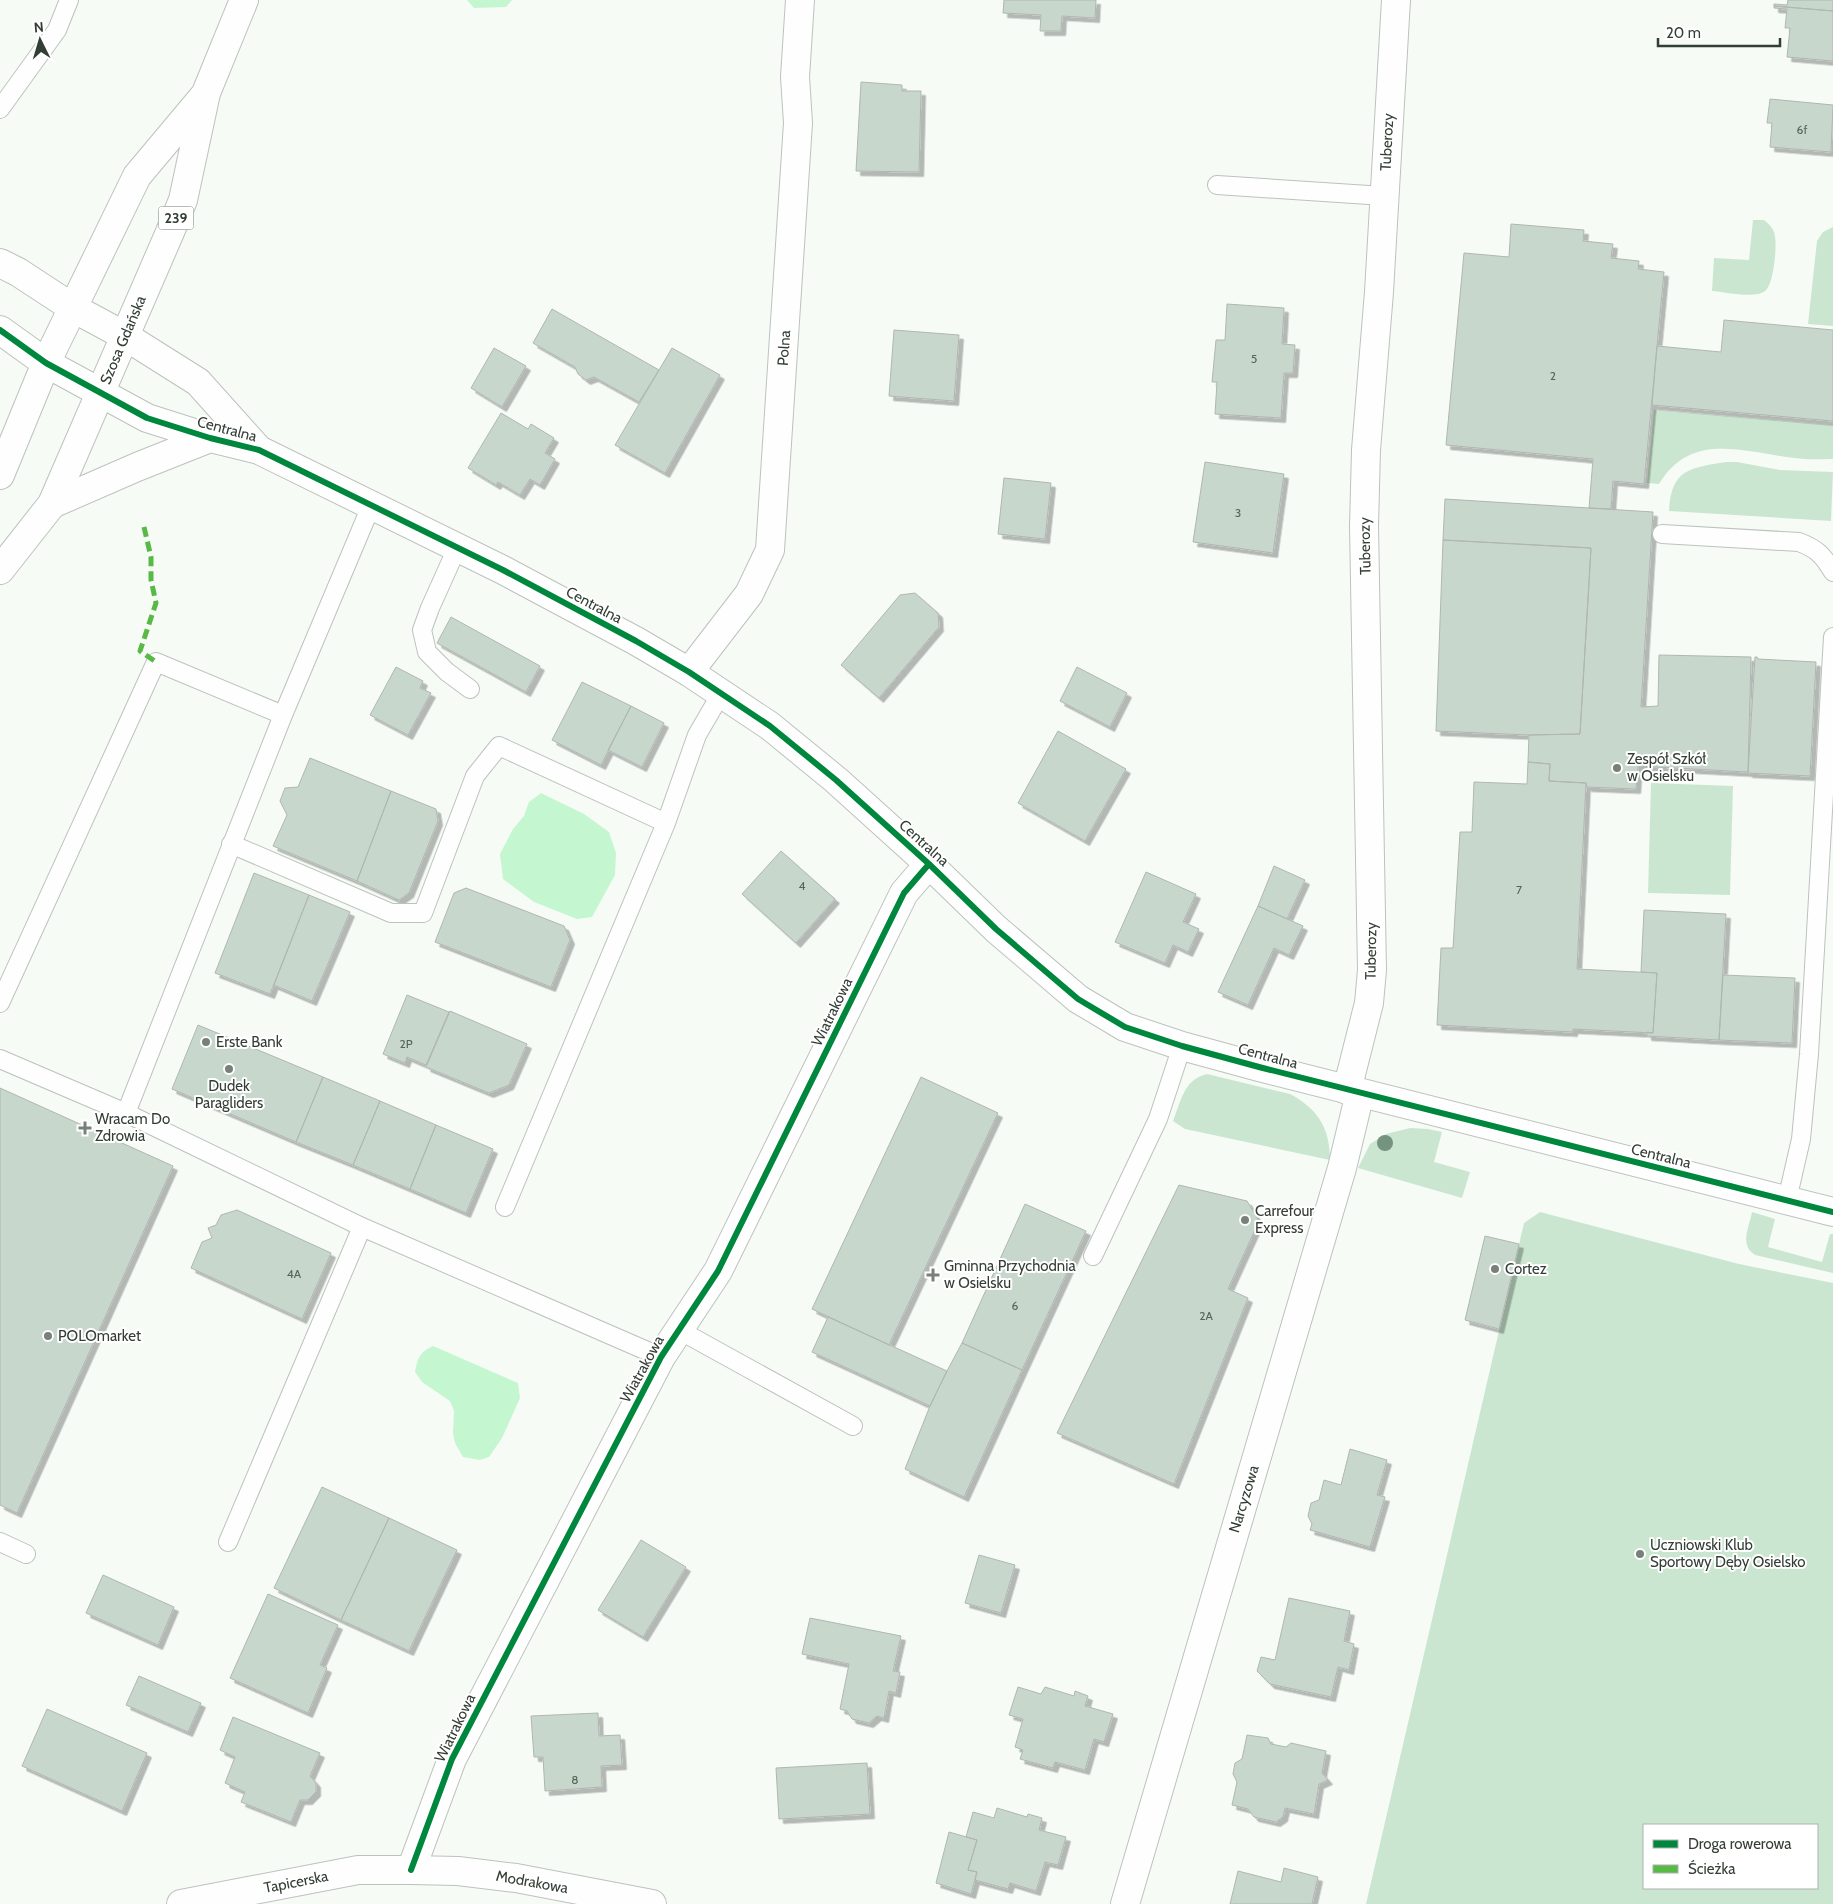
<svg xmlns="http://www.w3.org/2000/svg" width="1833" height="1904" font-family="Cabin,sans-serif">
  <style>
    .green { fill: #cbe6d0; fill-rule: evenodd }
    .water { fill: #c4f7cf }
    .building { fill: #c8d7cb; stroke: #b0b6b1; filter: url(#shadow) }
    .lines { fill: none; stroke-linecap: round; stroke-linejoin: round }
    .lane-casing { stroke: #bcc2bd; stroke-width: 20 }
    .street-casing { stroke: #bcc2bd; stroke-width: 30 }
    .secondary-casing { stroke: #bcc2bd; stroke-width: 30 }
    .primary-casing { stroke: #bcc2bd; stroke-width: 30 }
    .lane { stroke: #fefefe; stroke-width: 18 }
    .street { stroke: #fefefe; stroke-width: 28 }
    .secondary { stroke: #fefefe; stroke-width: 28 }
    .primary { stroke: #fefefe; stroke-width: 28 }
    .quiet { stroke: #58b947; stroke-width: 5; stroke-dasharray: 10 5; stroke-linecap: butt }
    .cycleway-casing { stroke: #fff; stroke-width: 9 }
    .cycleway { stroke: #00873e; stroke-width: 6 }
    .tree { fill: #74947f }
    .poi-dot { fill: #778079; stroke: #fff; stroke-width: 2 }
    .labels { text-anchor: middle; stroke-width: 4; stroke-linejoin: round; paint-order: stroke }
    .number-label { font-size: 12px; fill: #58645a }
    .shield { fill: #fff; stroke: #707872; stroke-width: 1 }
    .shield-label { font-size: 14px; font-weight: bold; fill: #333e35 }
    .street-label { font-size: 15px; fill: #333e35; stroke: #fff }
    .poi-label { font-size: 15px; fill: #333e35; stroke: #fff; text-anchor: start }
  </style>
  <defs>
    <filter id="shadow"><feDropShadow dx="4.5" dy="4.5" stdDeviation="0" flood-color="#0004"/></filter>
  </defs>
  <rect width="100%" height="100%" fill="#f6fbf6"/>
  <path class="green" d="M1753,220H1764C1768,223 1772,227 1774,232C1778,241 1774,285 1765,291C1755,299 1725,292 1712,291L1714,258L1749,260Z
    M1833,227V326L1808,324L1817,241L1823,232Z
    M1654,410L1833,425V459C1820,459 1807,460 1795,458C1745,453 1692,430 1659,484L1647,483Z
    M1726,462H1737L1780,470L1833,472L1831,521L1669,511C1671,469 1690,468 1726,462Z
    M1651,783L1733,786L1730,895L1648,893Z
    M1207,1074L1290,1094C1318,1109 1330,1128 1330,1160L1185,1129L1173,1121C1181,1101 1184,1079 1207,1074Z
    M1410,1128L1428,1129L1442,1132L1434,1162L1470,1172L1462,1198L1358,1168L1370,1144L1386,1134Z
    M1540,1212L1739,1264L1833,1283V1904H1366L1524,1223ZM1644,1825H1817V1888H1644Z
    M1752,1212L1775,1219L1768,1247L1822,1262L1830,1234H1833V1273L1755,1255C1739,1245 1749,1228 1752,1212Z"/>
  <path class="water" d="M467,0H512L506,7L474,8Z
    M541,793L584,814L609,832L616,853L615,875L592,917L577,919L534,902L503,879L500,854L513,829L524,816L529,802Z
    M433,1346L518,1383L520,1398L502,1438L489,1457L480,1460L463,1457L455,1443L453,1433L454,1411L450,1401L422,1382L415,1372C418,1357 420,1352 433,1346Z"/>
  <path class="building" d="M1004,0H1096L1095,18L1062,16L1061,31H1040L1041,15L1003,13Z
    M1788,0H1833V11L1774,6V4L1787,5Z
    M1774,6L1833,11V61L1787,57L1790,28H1785L1787,9L1774,8Z
    M861,82L902,85V91H921L919,172L856,171Z
    M1770,99L1833,105L1831,152L1770,147L1772,123H1767Z
    M1511,224L1584,230L1583,241L1613,244L1611,258L1639,261L1638,269L1664,272L1644,484L1613,481L1611,509L1589,508L1593,459L1446,445L1464,253L1509,257Z
    M1227,304L1284,308L1282,344L1295,345L1293,373H1284L1281,418L1215,414L1217,382H1212L1216,340H1225Z
    M552,309L659,370L639,402L594,377L586,380L578,374L575,367L533,343Z
    M1724,320L1833,330V421L1652,405L1657,346L1721,352Z
    M894,330L959,335L954,401L889,396Z
    M494,348L526,366L502,407L471,388Z
    M672,348L720,375L665,473L615,445Z
    M501,413L528,429L531,424L554,438L545,453L555,459L540,485L530,479L520,495L498,482L496,485L468,468Z
    M1205,462L1284,474L1273,553L1193,542Z
    M1004,478L1051,483L1045,539L998,534Z
    M1445,499L1653,512L1641,707L1658,706L1659,655L1751,657L1748,772L1638,766L1636,789L1587,787L1586,783L1549,781L1550,764L1528,762L1529,735L1580,734L1591,548L1443,540Z
    M1443,540L1591,548L1580,734L1529,735L1436,731Z
    M915,593L938,613L939,627L879,698L841,665L900,595Z
    M451,617L540,666L526,692L437,643Z
    M1755,657H1757L1758,659L1816,662L1810,776L1748,773Z
    M396,667L423,681L420,688L431,693L408,735L370,715Z
    M1077,667L1127,693L1110,727L1060,701Z
    M582,682L631,706L601,765L552,740Z
    M631,706L664,723L642,767L608,750Z
    M1058,731L1126,769L1085,841L1018,803Z
    M310,758L391,791L357,881L273,846L287,815L280,801L285,788L298,787Z
    M1528,762L1550,764L1549,781L1586,783L1577,969L1657,973L1653,1033L1573,1029V1032L1437,1025L1441,948H1453L1460,832H1472L1474,782L1527,784Z
    M391,791L436,809L438,821L409,893L399,900L357,881Z
    M781,851L835,899L796,943L742,894Z
    M1274,866L1305,880L1287,919L1258,906Z
    M1146,872L1196,894L1183,922L1199,929L1188,952L1173,945L1165,963L1115,942Z
    M254,873L309,895L270,994L215,973Z
    M466,888L564,926L570,940L551,987L435,942L454,893Z
    M309,895L350,912L312,1001L274,985Z
    M1258,906L1303,926L1289,955L1274,948L1248,1005L1218,992Z
    M1644,910L1726,914L1719,1040L1647,1036V1032L1653,1033L1657,973L1641,972Z
    M1723,975L1795,978L1792,1043L1719,1040Z
    M407,995L449,1012L426,1065L407,1057L405,1063L383,1054Z
    M450,1011L527,1044L509,1085L489,1093L426,1067Z
    M198,1025L323,1077L296,1142L172,1089Z
    M323,1077L380,1101L353,1165L296,1142Z
    M921,1077L998,1113L889,1345L812,1309Z
    M0,1088L173,1166L17,1513L0,1505Z
    M380,1101L436,1125L410,1189L353,1165Z
    M436,1125L493,1149L466,1213L410,1189Z
    M1179,1185L1247,1201L1259,1221L1228,1289L1248,1298L1174,1484L1057,1433Z
    M1025,1204L1086,1231L1022,1370L962,1343Z
    M237,1210L331,1253L302,1319L191,1268L202,1242L212,1238L208,1228L216,1225L221,1215Z
    M1485,1236L1519,1244L1499,1329L1465,1320Z
    M828,1317L947,1371L930,1406L812,1352Z
    M962,1343L1022,1370L964,1497L905,1469L930,1406L947,1371Z
    M1350,1449L1387,1460L1377,1495L1385,1497L1370,1547L1310,1530L1312,1524L1308,1516L1311,1503L1319,1500L1324,1480L1341,1485Z
    M322,1487L389,1518L341,1620L274,1588Z
    M389,1518L457,1550L409,1651L341,1620Z
    M641,1540L686,1567L643,1637L598,1610Z
    M979,1555L1015,1565L1001,1613L965,1603Z
    M103,1575L174,1607L158,1645L86,1613Z
    M268,1594L338,1625L320,1665L327,1668L308,1713L230,1678Z
    M1289,1598L1350,1611L1344,1641L1354,1644L1349,1670L1338,1667L1331,1697L1270,1684L1257,1671L1261,1657L1275,1660Z
    M810,1618L901,1636L893,1671L900,1672L896,1693L889,1691L884,1718L877,1716L869,1723L852,1719L847,1711L840,1709L849,1664L802,1654Z
    M139,1676L201,1703L188,1732L126,1705Z
    M1018,1687L1041,1694L1045,1687L1074,1696L1075,1691L1088,1696L1085,1706L1113,1714L1104,1742L1094,1739L1085,1770L1055,1762L1053,1768L1020,1759L1023,1750L1015,1747L1023,1719L1009,1715Z
    M47,1709L147,1753L122,1811L22,1766Z
    M598,1713L599,1736L620,1735L622,1765L601,1766L602,1787L545,1791L543,1757H534L531,1716Z
    M233,1717L320,1753L310,1776L316,1783V1792L308,1800H300L291,1822L241,1802L245,1792L225,1783L235,1757L220,1750Z
    M1247,1735L1268,1738L1271,1744L1286,1747L1291,1743L1326,1751L1322,1773L1328,1780L1319,1784L1314,1814L1285,1808L1283,1817L1276,1822L1254,1817L1248,1809L1232,1805L1237,1782L1233,1774L1235,1763L1242,1759Z
    M867,1763L870,1814L779,1819L776,1768Z
    M997,1808L1027,1817L1028,1814L1042,1818L1039,1830L1066,1837L1058,1865L1045,1862L1036,1891L1010,1883L1008,1889L975,1880L977,1872L968,1870L977,1840L966,1837L973,1812L994,1818Z
    M949,1832L977,1840L968,1870L977,1872L971,1894L936,1883Z
    M1284,1868L1318,1877L1312,1904H1230L1238,1871L1281,1882Z"/>
  <g class="lines">
    <g class="lane-casing">
      <path id="lane" d="M0,109L57,30L69,0
        M1217,185L1384,196
        M1662,534L1799,542C1817,549 1823,555 1833,572
        M457,548L430,608L422,630L427,652L447,672L470,689
        M231,844L391,913H423L475,776L499,746L666,823
        M0,1003L156,662L283,715
        M0,1059L126,1113L362,1227L661,1357
        M126,1113L283,715L371,506
        M1787,1200L1801,1139L1809,1054L1833,637
        M505,1207L666,823L697,735L722,692
        M1093,1256L1158,1119L1182,1046
        M679,1330L853,1426
        M0,1542L26,1554
        M228,1542L362,1227"/>
    </g>
    <g class="street-casing">
      <path id="street" d="M689,672L749,594L770,550L798,123L795,77L800,0
        M1347,1090L1369,1003L1372,970L1364,526L1366,450L1379,292L1396,0
        M411,1870L452,1759L661,1357L718,1271L904,893L929,864
        M181,1904L358,1870H411L458,1871L516,1878L652,1904
        M1125,1904L1342,1168L1360,1093"/>
    </g>
    <g class="secondary-casing">
      <path id="secondary" d="M0,263L18,272L73,308L125,336L198,382L259,450
        M0,330L46,363L147,418L210,438L259,450L503,570L636,641L689,672L770,726L836,780L929,864L996,929L1078,999L1125,1027L1182,1046L1259,1067L1833,1212
        M52,504L137,467L210,438"/>
    </g>
    <g class="primary-casing">
      <path id="primary" d="M0,475L46,363L137,176L204,96
        M0,570L52,504L170,232L183,200L206,93L244,0"/>
    </g>
    <use href="#lane" class="lane"/>
    <use href="#street" class="street"/>
    <use href="#secondary" class="secondary"/>
    <use href="#primary" class="primary"/>
    <path class="quiet" d="M144,527L151,557V580L156,603L140,651L156,662"/>
    <g class="cycleway-casing">
      <path id="cycleway" d="M0,330L46,363L147,418L210,438L259,450L503,570L636,641L689,672L770,726L836,780L929,864L996,929L1078,999L1125,1027L1182,1046L1259,1067L1833,1212
        M411,1870L452,1759L661,1357L718,1271L904,893L929,864"/>
    </g>
    <use href="#cycleway" class="cycleway"/>
  </g>
  <circle class="tree" cx="1385" cy="1143" r="8"/>
  <g class="poi-dot">
    <circle cx="1617" cy="768" r="5"/>
    <circle cx="206" cy="1042" r="5"/>
    <circle cx="229" cy="1069" r="5"/>
    <path d="M82.5 1120.5h5v5h5v5h-5v5h-5v-5h-5v-5h5z"/>
    <circle cx="1245" cy="1220" r="5"/>
    <circle cx="1495" cy="1269" r="5"/>
    <path d="M930.5 1267.5h5v5h5v5h-5v5h-5v-5h-5v-5h5z"/>
    <circle cx="48" cy="1336" r="5"/>
    <circle cx="1640" cy="1554" r="5"/>
  </g>
  <g class="labels">
    <g class="number-label">
      <text x="1802" y="134">6f</text>
      <text x="1254" y="363">5</text>
      <text x="1553" y="380">2</text>
      <text x="1238" y="517">3</text>
      <text x="802" y="890">4</text>
      <text x="1519" y="894">7</text>
      <text x="406" y="1048">2P</text>
      <text x="294" y="1278">4A</text>
      <text x="1015" y="1310">6</text>
      <text x="1206" y="1320">2A</text>
      <text x="575" y="1784">8</text>
    </g>
    <rect class="shield" x="158.5" y="206.5" width="35" height="23" rx="4"/>
    <g class="shield-label">
      <text x="176" y="223">239</text>
    </g>
    <g class="street-label">
      <text transform="translate(1387 142) rotate(-87)" y="5">Tuberozy</text>
      <text transform="translate(123 340) rotate(-67)" y="5">Szosa Gdańska</text>
      <text transform="translate(784 348) rotate(-86)" y="5">Polna</text>
      <text transform="translate(227 429) rotate(15)" y="5">Centralna</text>
      <text transform="translate(1365 546) rotate(-91)" y="5">Tuberozy</text>
      <text transform="translate(594 605) rotate(28)" y="5">Centralna</text>
      <text transform="translate(924 843) rotate(42)" y="5">Centralna</text>
      <text transform="translate(1371 951) rotate(-89)" y="5">Tuberozy</text>
      <text transform="translate(832 1012) rotate(-64)" y="5">Wiatrakowa</text>
      <text transform="translate(1268 1056) rotate(15)" y="5">Centralna</text>
      <text transform="translate(1661 1156) rotate(14)" y="5">Centralna</text>
      <text transform="translate(642 1369) rotate(-61)" y="5">Wiatrakowa</text>
      <text transform="translate(1244 1499) rotate(-73)" y="5">Narcyzowa</text>
      <text transform="translate(455 1728) rotate(-64)" y="5">Wiatrakowa</text>
      <text transform="translate(296 1882) rotate(-11)" y="5">Tapicerska</text>
      <text transform="translate(532 1882) rotate(10)" y="5">Modrakowa</text>
    </g>
    <g class="poi-label">
      <text x="1627" y="764">Zespół Szkół<tspan x="1627" dy="17">w Osielsku</tspan></text>
      <text x="216" y="1047">Erste Bank</text>
      <text x="229" y="1091" text-anchor="middle">Dudek<tspan x="229" dy="17">Paragliders</tspan></text>
      <text x="95" y="1124">Wracam Do<tspan x="95" dy="17">Zdrowia</tspan></text>
      <text x="1255" y="1216">Carrefour<tspan x="1255" dy="17">Express</tspan></text>
      <text x="944" y="1271">Gminna Przychodnia<tspan x="944" dy="17">w Osielsku</tspan></text>
      <text x="1505" y="1274">Cortez</text>
      <text x="58" y="1341">POLOmarket</text>
      <text x="1650" y="1550">Uczniowski Klub<tspan x="1650" dy="17">Sportowy Dęby Osielsko</tspan></text>
    </g>
  </g>
  <rect x="1643" y="1824" width="175" height="65" fill="#ffffff" stroke="#adb2ae"/>
  <rect x="1653" y="1840" width="25" height="8" fill="#00873e" stroke="#adb2ae"/>
  <text x="1688" y="1849" font-size="15" fill="#333e35">Droga rowerowa</text>
  <rect x="1653" y="1865" width="25" height="8" fill="#58b947" stroke="#adb2ae"/>
  <text x="1688" y="1874" font-size="15" fill="#333e35">Ścieżka</text>
  <g transform="translate(40 40) rotate(355)" stroke="#ffffff" stroke-width="4" paint-order="stroke">
  <path d="M0-4L9 19L0 12L-9 19Z" fill="#333e35"/>
  <text y="-8" font-size="14" font-weight="bold" text-anchor="middle" fill="#333e35">N</text>
  </g>
  <path d="M1658 38v8h122v-8" fill="none" stroke="#333e35" stroke-width="2.5"/>
  <text x="1666" y="38" font-size="15" fill="#333e35" stroke="#ffffff" stroke-width="4" paint-order="stroke">20 m</text>
</svg>
